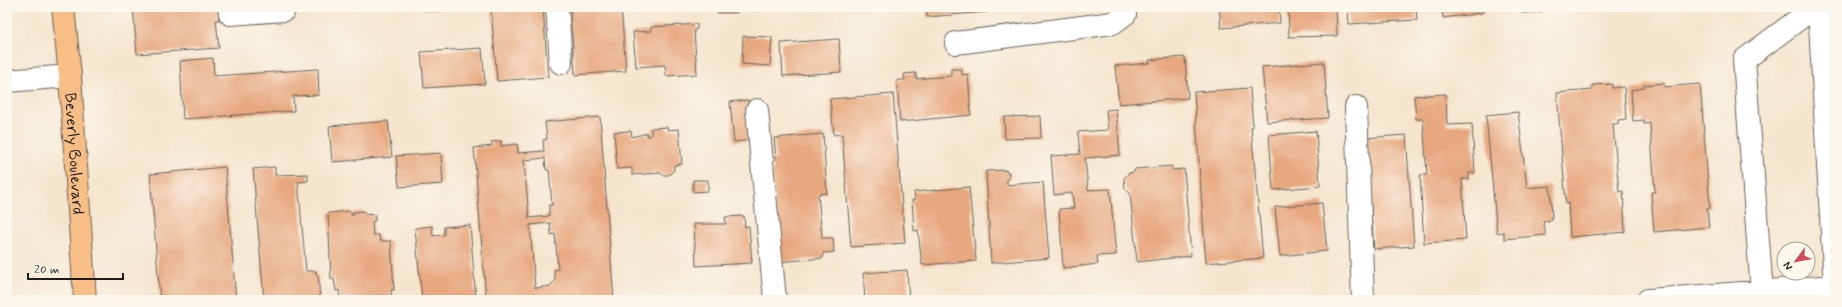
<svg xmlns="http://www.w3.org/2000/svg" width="1842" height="307" font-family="Mynerve,sans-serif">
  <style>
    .building { fill: #e7a87f; fill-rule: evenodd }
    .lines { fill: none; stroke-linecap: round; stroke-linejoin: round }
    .minor-casing { stroke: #68625a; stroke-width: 24 }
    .major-casing { stroke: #68625a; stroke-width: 24 }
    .minor { stroke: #fff; stroke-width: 22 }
    .major { stroke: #f7be87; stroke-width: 22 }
    .labels { text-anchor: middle; stroke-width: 3; stroke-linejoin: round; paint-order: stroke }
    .street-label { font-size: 16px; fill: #1c1c1c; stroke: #fbf7ec }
  </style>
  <rect width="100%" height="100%" fill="#fbf7ec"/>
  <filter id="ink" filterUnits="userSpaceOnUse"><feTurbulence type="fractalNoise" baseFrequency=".025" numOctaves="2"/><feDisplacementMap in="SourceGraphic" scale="8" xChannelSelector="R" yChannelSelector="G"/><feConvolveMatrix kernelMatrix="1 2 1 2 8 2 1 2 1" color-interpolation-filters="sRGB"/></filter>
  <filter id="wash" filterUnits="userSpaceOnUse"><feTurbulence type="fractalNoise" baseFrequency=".012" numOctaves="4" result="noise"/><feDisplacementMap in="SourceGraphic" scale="16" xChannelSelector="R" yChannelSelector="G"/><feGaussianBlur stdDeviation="0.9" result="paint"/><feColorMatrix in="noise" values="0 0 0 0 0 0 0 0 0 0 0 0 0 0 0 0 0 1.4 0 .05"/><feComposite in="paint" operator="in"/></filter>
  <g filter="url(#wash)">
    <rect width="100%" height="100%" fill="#f5e5cd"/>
    <g id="blocks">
      <path class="building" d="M133,7H218L219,20H216L219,48L137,54Z
        M424,7H465V9L424,10Z
        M491,7H543L548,77L497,81Z
        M570,7H621L626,71L575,75Z
        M717,7H737V13H718Z
        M749,7H769V10L750,11Z
        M926,7H1035V8L927,17Z
        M1219,7H1279L1280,23L1221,28Z
        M1288,7H1336L1337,36L1289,37Z
        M1348,7H1416L1417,20L1349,24Z
        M1442,7H1486L1482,13L1443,18Z
        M1508,7H1540L1541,12L1522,13L1521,10H1508Z
        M697,24V29L694,30L697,74L666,76L665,65L636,67L633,32L651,31V27Z
        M743,36L772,37L770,66L742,64Z
        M839,39L841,72L783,76L781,43Z
        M482,48L485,84L424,88L421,52Z
        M1185,57L1188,98L1119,104L1115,66L1150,63L1149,60Z
        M213,58L214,76L318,69L319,95L293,96L294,111L183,119L180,61Z
        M1324,62L1328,118L1267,122L1262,67Z
        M951,69H962V75L968,74L971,115L900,122L897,80H905L904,74L916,73V79L951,76Z
        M1664,83V87L1700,84L1710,208L1707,209L1709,227L1654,232L1651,192H1655L1650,123L1644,124V120L1633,121L1631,90L1644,88V85Z
        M1612,84V88L1624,87L1626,119L1618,120V124H1613L1619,192L1623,191L1625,232L1570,237L1568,203L1566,204L1557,93L1592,90V85Z
        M1250,88L1253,127H1251L1263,258L1206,263L1194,92Z
        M893,94L905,243L851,247L842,134L834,135L830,99Z
        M1446,94L1447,125L1472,124L1475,173H1469V179H1462L1466,240L1424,243L1420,175H1427L1423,119H1416L1414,96Z
        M748,100L753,140L734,142L730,102Z
        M1116,109L1120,155L1085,158L1088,190L1110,189L1116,255L1097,256L1098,264L1063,268L1059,209L1074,208L1072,193L1054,195L1051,156L1080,154L1078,132L1108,130L1106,110Z
        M1518,112L1527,188L1550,186L1552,220L1543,221L1546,235L1504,239V232L1497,233L1486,115Z
        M1040,116L1041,138L1005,139L1004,117Z
        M600,117L614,300L486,299L474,148L492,146L491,142L501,141V146L517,144L518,153L544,151L543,140L547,139L545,122ZM545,158L546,170H549L552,205H549V216L529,218L524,160ZM550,223L551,235L555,234L558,269L554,270L555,281L550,286L535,288L530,225Z
        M388,121L392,157L332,162L329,126Z
        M667,127L668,130L679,129L682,164L674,165V170L669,175H663L660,173L632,175V168L617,169L614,132L631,131L632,137L647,133V136H651V128Z
        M1316,131L1320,186L1273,190L1269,135Z
        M823,134L827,193L818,194L822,238H833L834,252L823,253V258L778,262L772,160L776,159L774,138Z
        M1406,135L1414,246L1374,249L1365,138Z
        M441,153L443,184L399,187L396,156Z
        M1172,166V170L1184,169L1191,256L1137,262L1130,193L1125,189L1124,178L1129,173L1134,172L1135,169Z
        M225,167L236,300H160L150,174Z
        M275,167V175L308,174V181L298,182L306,271H316V275H318L320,300H264L253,169Z
        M1006,170V172H1009V179L1007,180V185L1043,182L1049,258L991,263L986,171Z
        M693,180H708V191L693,192Z
        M969,187L976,261L922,265L918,230L914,231L912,200H915L914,192Z
        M1322,203L1327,251L1280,256L1275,207Z
        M351,211V215H354L353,212L364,211L365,214L375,215V221L372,222L373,235H379L380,241H391L394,290H391L392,300H353V297L340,298L339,290L336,291L334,279H331L328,213Z
        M744,216L745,227L749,226L752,263L696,266L694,224H726L725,217Z
        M470,225L476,300H422L415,228L432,226L433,236L444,235V227Z
        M907,270L909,300H865L863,273Z"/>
    </g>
  </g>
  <g filter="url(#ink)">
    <use href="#blocks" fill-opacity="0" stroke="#68625a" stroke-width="1"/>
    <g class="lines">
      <g class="minor-casing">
        <path id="minor" d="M229,7L230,14L284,10V7
          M557,7L561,63
          M1819,7L1835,286
          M956,43L1113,23L1125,14L1124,7
          M7,81L70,76
          M1356,107L1363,300
          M757,110L775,300
          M1762,292L1744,60L1815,7
          M1648,300L1835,286"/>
      </g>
      <g class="major-casing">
        <g id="major">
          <path id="s1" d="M63,7L70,76L85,300"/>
        </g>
      </g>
      <use href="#minor" class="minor"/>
      <use href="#major" class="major"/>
    </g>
  </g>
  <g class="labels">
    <g class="street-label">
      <text dy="6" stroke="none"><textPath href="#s1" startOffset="147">Beverly Boulevard</textPath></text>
    </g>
  </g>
  <rect width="1842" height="307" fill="none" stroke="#fbf7ec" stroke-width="24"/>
  <g transform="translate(1796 261) rotate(238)"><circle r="19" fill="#fbf7ec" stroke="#a29f99"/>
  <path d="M0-3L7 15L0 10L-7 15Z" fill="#d1495b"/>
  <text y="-6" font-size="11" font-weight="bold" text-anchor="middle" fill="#1c1c1c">N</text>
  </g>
  <path d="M28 273v6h95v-6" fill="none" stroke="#1c1c1c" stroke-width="2"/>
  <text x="34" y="273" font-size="12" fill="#1c1c1c" stroke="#fbf7ec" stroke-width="3" paint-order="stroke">20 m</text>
</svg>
